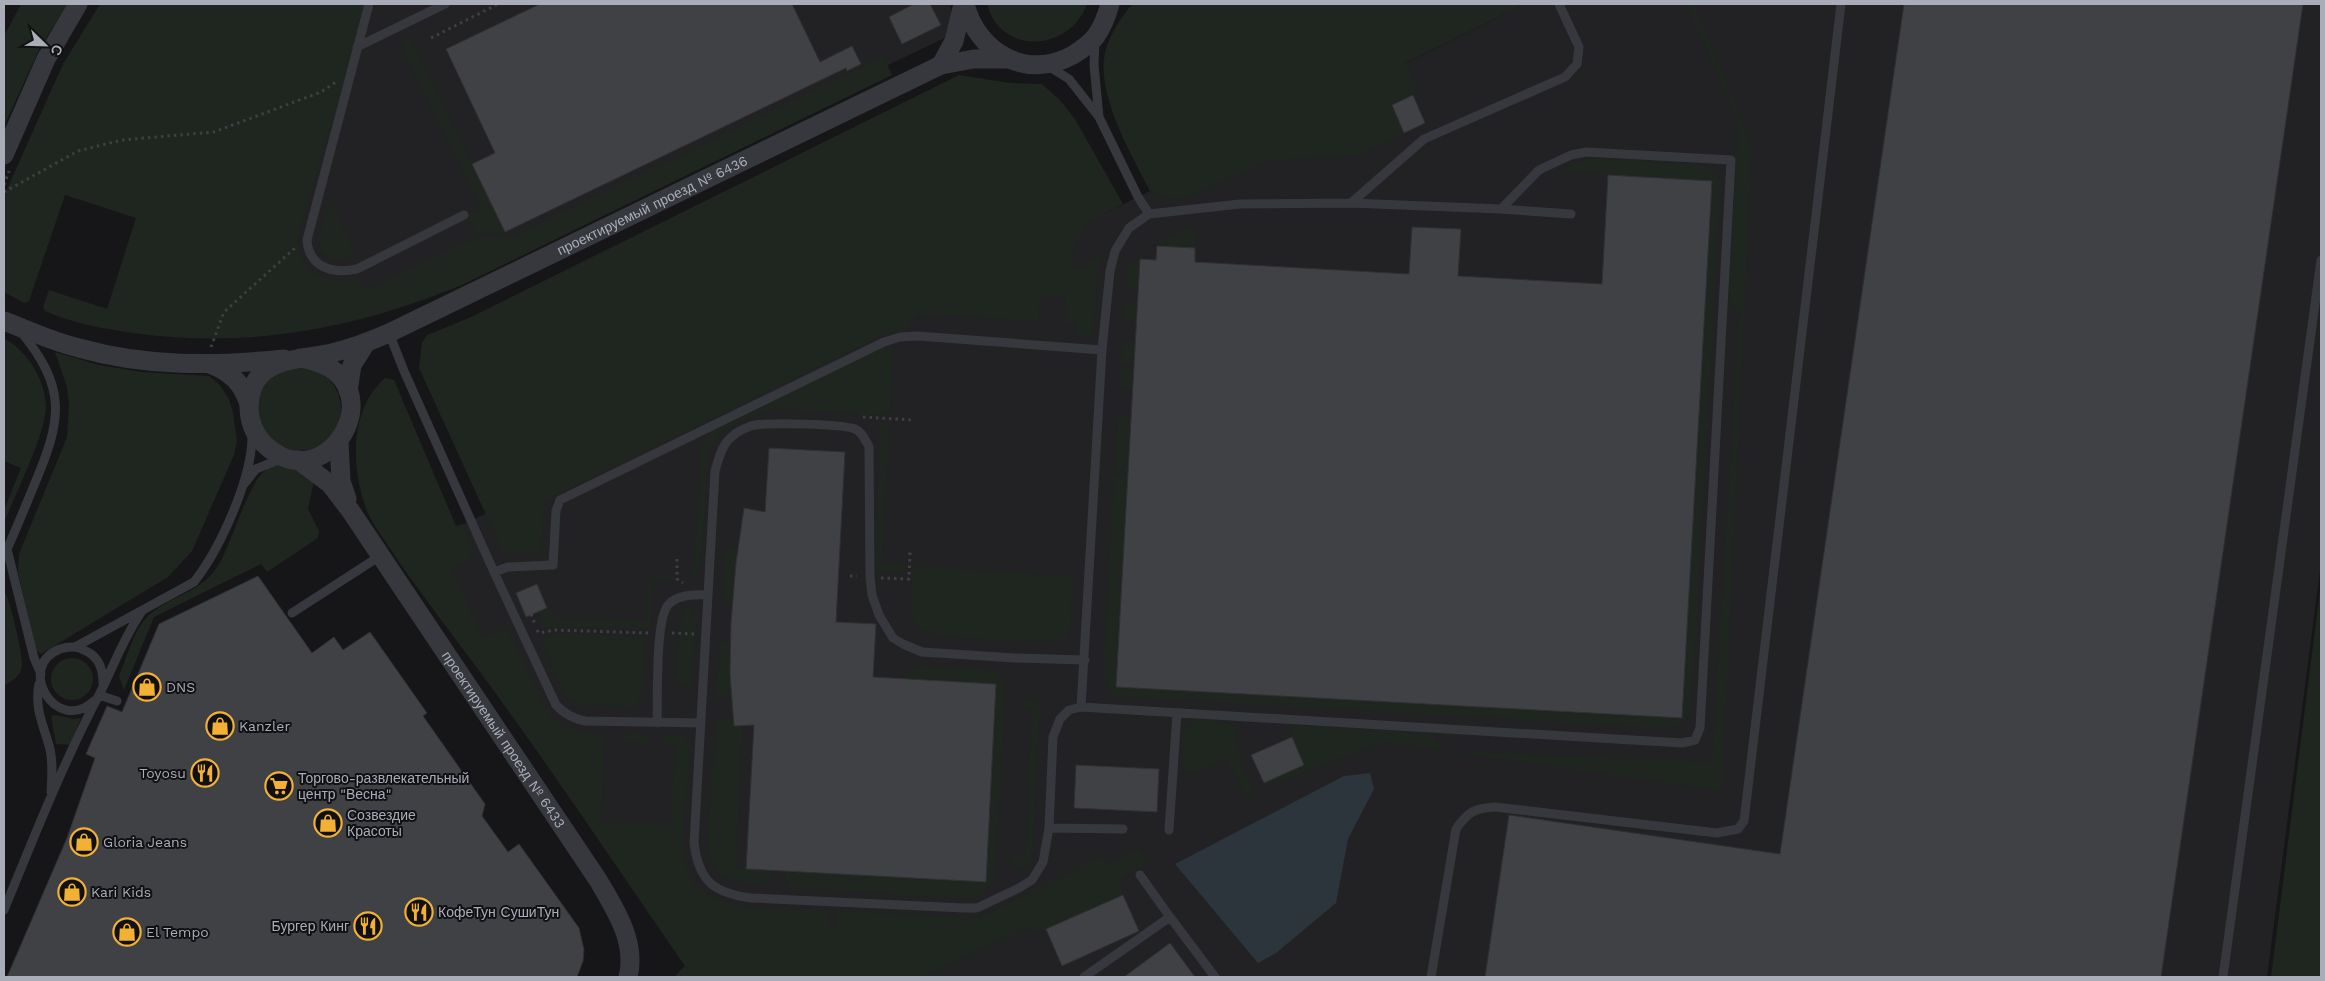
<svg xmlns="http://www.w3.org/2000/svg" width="2325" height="981" font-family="'Work Sans',sans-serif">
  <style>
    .built { fill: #222225 }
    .green { fill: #1e261f }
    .water { fill: #2c353c }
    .building { fill: #404145; stroke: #303034 }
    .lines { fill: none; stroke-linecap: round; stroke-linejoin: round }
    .path { stroke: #3d3f44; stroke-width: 3; stroke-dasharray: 2.5 4; stroke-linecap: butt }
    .service { stroke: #37383d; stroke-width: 9 }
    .minor { stroke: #37383d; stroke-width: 19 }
    .labels { text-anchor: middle; stroke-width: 4; stroke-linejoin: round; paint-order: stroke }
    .street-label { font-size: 14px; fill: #a8adb8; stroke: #111113 }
    .poi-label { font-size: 14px; fill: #a8adb8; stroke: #111113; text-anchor: start }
  </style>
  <rect width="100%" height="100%" fill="#161618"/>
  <path class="built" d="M357,4H950L955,33L384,306L309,286L292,253Z
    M1525,4H2321V563L2267,977H705L396,557L1138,197Z"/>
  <path class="green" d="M21,4H67L40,48L4,126V36Z
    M100,4H364L347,71L298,236C299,280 323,282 360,279L366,290L477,237H513L883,56L892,75L462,285C354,329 249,349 133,333C101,328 75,324 45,311L43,307L49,290L107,309L136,218L65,195L29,301L24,303L4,292V196L63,64Z
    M987,4H1087C1070,52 1000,56 987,4Z
    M1132,4H1525L1406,63L1419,91L1392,105L1404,133L1359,156L1268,160L1187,198C1175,200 1160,199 1150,191C1131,153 1090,86 1108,43C1113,30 1123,15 1132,4Z
    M1686,4H1695L1743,123L1752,150L1722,791L1383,742L1266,787L1264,783L1304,765L1292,737V727L1296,725L1432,733L1438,742L1440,750L1712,762L1739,314L1729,302L1738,119Z
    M411,38L505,232L475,233L465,215L481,208L400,44Z
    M959,75L1010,83L1042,84L1059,99L1075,119L1123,204C1092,219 1075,228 1071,266L1086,267L1089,260L1102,256L1098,270L1094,336L1077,335V324L1065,323L1066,298L1040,296L1038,321L918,314L906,331L887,333L544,501L541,554L503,552L419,368L422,343L427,335L469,318Z
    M1588,158L1702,165L1714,172L1721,180L1692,705C1687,725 1681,727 1662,728L1116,696L1109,690L1103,673L1114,475L1128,476L1116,687L1681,718L1712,181L1557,171Z
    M330,200L355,253L345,260H331L321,251L319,234Z
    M1189,228L1196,230L1195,248L1157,246L1159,240Z
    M1140,259L1139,288L1127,289C1128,273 1124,265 1140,259Z
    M1129,302H1138L1137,320H1122L1123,306Z
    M4,338C28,352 45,379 46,407C46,433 14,497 4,523V510L21,468L4,461Z
    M1121,343H1136L1134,364L1120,363Z
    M882,347L893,348L890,413L877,415L773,409L741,421L724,431L713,443L708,459L701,572L687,576L694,568L701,445L710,433Z
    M55,352L99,365L142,372L209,376L219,384L229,399L233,413L237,440L234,455L192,551L168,577L41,654L36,650L18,572L19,554L67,437L69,405L67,387Z
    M257 409a42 42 0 1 1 84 0a42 42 0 1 1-84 0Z
    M1120,369H1134L1133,389L1119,388Z
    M385,378L394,380L456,526L463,524L474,552L467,563L452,570L482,637L498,631L509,632L551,717L564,726L601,735L605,741L601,822L671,825L675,745L663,744L665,736C672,732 678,733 685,736C693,751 688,772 687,789C685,816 678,849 690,876C707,914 792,909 828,911L831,928L836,927L834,911L979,918L1102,856L1107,864L1139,849L1149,862L1124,876L1120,885L1123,895L1046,929L1032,932L1025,928L926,977H677L676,975L685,966C617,868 551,768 480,672C449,630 416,588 387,544C380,533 370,521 366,508C351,467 349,410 385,378Z
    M1118,417H1131L1128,470H1115Z
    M881,424L890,425L882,563L905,565L904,574L874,572Z
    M278,465H288L314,481L308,509L319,531L318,538L267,572L261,564L154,617L124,690L119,676C127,657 134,629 149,615C172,595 203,592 219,564C232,543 248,481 267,469C270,468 274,466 278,465Z
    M726,547H738L733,602H722Z
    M912,566L1073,576L1070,631L1066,637L1047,643L947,637L922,630L914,622L911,612Z
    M649,574L674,575V579H653L650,629L542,627L537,612L551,608L556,618L647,620Z
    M2321,582V977H2271Z
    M4,590C10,599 23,655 22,666C21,676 11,681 4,686Z
    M687,609L693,611L696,615L693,680L691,685L682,687L678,684L676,678L681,615Z
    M558,633L646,637C645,651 648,701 633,706C625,708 614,706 606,706C595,706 581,708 572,701C559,690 548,654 541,638Z
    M720,641L731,642V697L716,696Z
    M51 679a21 21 0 1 1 42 0a21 21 0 1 1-42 0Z
    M918,665L990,670L999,674L1006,687L995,877C988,891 979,898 964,899L791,888L786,882L784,871L986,881L996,684L907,679C907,671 910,668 918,665Z
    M1032,699L1038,702L1040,708L1032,864L1024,871L1012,864L1011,857H1025L1032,710L1018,709L1021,703Z
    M56,715L74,719L81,718L70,745L56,744L51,716Z
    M1196,719L1231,724L1236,731L1241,763L1256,792L1246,797L1226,758L1196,774L1185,771L1183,766L1185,728Z
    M716,720H733L734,726H743L736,868L772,871L771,878C764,885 758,883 749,883C723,881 714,874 707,849Z
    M626,733L646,734L650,737V744L621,742Z"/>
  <path class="water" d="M1370,773L1374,789L1348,839L1336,903L1276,953L1258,963L1175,864L1344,776Z"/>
  <path class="building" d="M540,4H792L820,62L852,46L861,64L847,71L846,68L505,232L472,164L495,153L446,49Z
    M914,4H930L941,25L902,44L889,17Z
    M1904,4H2303L2161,977H1485L1509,815L1780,854Z
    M1413,95L1425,123L1404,133L1392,105Z
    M1608,175L1712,181L1682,718L1116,687L1140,259L1156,260L1157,246L1195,248V262L1409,274L1412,227L1461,229L1458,276L1602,284Z
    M769,448L845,452L836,622L876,624L873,677L996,684L986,882L746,869L754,725L734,726L730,674L731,623L736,563L744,508L765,512Z
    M258,576L312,653L334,637L343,650L370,632L427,713L423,716L485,804L482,816L508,852L519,844L579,928L584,950L583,961L577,977H7L67,838L95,758L86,754L107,706L122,712L159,624Z
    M537,584L547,608L526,617L516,593Z
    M1292,737L1304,765L1264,783L1251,755Z
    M1076,765L1159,769L1157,812L1074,808Z
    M1123,895L1139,931L1062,966L1046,929Z
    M1170,943L1195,977H1124Z"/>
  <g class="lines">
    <path class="path" d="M431,38L498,4
      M4,185L9,171
      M4,192L78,151L122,140L214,132L321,92L336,82
      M211,347L224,312L295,248
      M863,417L913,420
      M677,559V579L683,583
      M850,576H857
      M881,578L909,579L910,552
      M531,614L535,624
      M537,630L539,633L555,630L649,633
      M672,633L694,634"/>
    <path class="service" d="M369,4L307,240C309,268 333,274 357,269L464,215
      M1095,40L1094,65L1099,117
      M357,47L445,4
      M1048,66L1069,79L1099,117L1138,197L1149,214
      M1351,203L1424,139L1565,77L1577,64L1579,47L1559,4
      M1501,209L1571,214
      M389,333L404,371L494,572L556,705C565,714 572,718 585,721L701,723
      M245,483L256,469L283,458
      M7,549L34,658L41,674
      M4,556C15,532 25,507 35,483C62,419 67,388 21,332
      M494,572L508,567L553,565L556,511L560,500L884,342L900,337L918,336L1102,350
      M292,613L380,556
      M75,647L194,582C220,549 253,477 252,434
      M39,684C34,709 44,726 50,749C53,763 52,777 51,792
      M99,695L117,701
      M94,701C56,736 15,666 60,649C69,646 78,646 86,651C99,657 103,669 103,683
      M1081,707L1102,350L1110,271L1115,251L1129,228L1149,214L1240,204L1351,203L1501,209L1539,170L1571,155L1586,152L1731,160L1700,728L1695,740L1682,743L1081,707L1069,710L1060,719L1053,737L1049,828L1043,862L1032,880L1019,888L977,908H964L751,898C714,893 699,882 694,843L715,471C719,458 722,443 734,435C738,431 746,428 751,426C763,422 843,424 855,429C862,432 866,441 869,447L870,577L872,595L879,615L893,638L903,644L922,652L1015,658L1085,660
      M657,723C658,699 655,621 668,605C677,594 695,594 708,595
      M1049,828L1123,829
      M1169,830L1177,713
      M1140,875L1170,917
      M4,910C34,837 63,763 100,693C114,665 124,637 142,611
      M1084,977L1170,917L1215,977
      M1431,977L1456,829C1468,812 1474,808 1495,807L1717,833L1738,829L1744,821L1841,4
      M2223,977L2321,260"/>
    <g class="minor">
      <path d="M965,4C977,52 1026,81 1073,55C1081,50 1090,44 1096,36C1103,26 1107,15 1110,4"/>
      <path d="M941,65L954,41L963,4"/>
      <path d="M4,155L46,59L78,4"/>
      <path d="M4,321C28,330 53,342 79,348C146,367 215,366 284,359"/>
      <path id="s1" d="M300,358C403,373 329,507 264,444C254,434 249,421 249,406C251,356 298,361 332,353C352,348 371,341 389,333L941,65L974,59H1007"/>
      <path d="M210,364C231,372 242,383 249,404"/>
      <path d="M348,391L352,365L366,343"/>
      <path d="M339,442L341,481L347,499"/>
      <path id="s2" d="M298,460L330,484L350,510L598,880C615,909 637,942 628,977"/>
    </g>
  </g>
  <defs>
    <g id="shop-ring" transform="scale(1.4375)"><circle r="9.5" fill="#111113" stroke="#f2b134" stroke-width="1.5"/><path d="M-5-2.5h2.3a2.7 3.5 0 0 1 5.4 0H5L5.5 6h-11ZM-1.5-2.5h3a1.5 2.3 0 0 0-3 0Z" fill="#f2b134"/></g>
    <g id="restaurant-ring" transform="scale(1.4375)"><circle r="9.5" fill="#111113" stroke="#f2b134" stroke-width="1.5"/><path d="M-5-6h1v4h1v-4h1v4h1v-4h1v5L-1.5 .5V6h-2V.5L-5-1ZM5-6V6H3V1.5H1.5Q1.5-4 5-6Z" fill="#f2b134"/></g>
    <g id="supermarket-ring" transform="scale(1.4375)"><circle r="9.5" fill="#111113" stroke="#f2b134" stroke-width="1.5"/><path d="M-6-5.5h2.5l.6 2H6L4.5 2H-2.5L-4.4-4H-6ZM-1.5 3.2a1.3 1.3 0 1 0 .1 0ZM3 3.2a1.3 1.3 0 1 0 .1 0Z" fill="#f2b134"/></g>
  </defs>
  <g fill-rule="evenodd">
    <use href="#shop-ring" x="147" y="687"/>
    <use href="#shop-ring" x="220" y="726"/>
    <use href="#restaurant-ring" x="205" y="773"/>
    <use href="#supermarket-ring" x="279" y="786"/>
    <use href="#shop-ring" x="328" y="823"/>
    <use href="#shop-ring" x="84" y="842"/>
    <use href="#shop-ring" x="72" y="892"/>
    <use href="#restaurant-ring" x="419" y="912"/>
    <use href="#restaurant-ring" x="368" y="926"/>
    <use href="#shop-ring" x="127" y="932"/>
  </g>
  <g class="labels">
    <g class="street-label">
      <text dy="5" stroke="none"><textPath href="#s1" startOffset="705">проектируемый проезд № 6436</textPath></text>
      <text dy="5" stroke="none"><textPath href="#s2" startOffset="349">проектируемый проезд № 6433</textPath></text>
    </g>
    <g class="poi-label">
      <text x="166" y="692">DNS</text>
      <text x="239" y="731">Kanzler</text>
      <text x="186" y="778" text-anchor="end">Toyosu</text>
      <text x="298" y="783">Торгово-развлекательный<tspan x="298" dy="16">центр "Весна"</tspan></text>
      <text x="347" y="820">Созвездие<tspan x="347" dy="16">Красоты</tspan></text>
      <text x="103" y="847">Gloria Jeans</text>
      <text x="91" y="897">Kari Kids</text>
      <text x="438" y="917">КофеТун СушиТун</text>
      <text x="349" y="931" text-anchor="end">Бургер Кинг</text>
      <text x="146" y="937">El Tempo</text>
    </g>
  </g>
  <rect width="2325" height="981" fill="none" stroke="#a8adb8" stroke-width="10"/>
  <g transform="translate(45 45) rotate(113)" stroke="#111113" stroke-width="4" paint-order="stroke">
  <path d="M0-4L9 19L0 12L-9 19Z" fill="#a8adb8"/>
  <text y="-8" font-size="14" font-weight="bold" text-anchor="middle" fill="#a8adb8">С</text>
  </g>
</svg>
